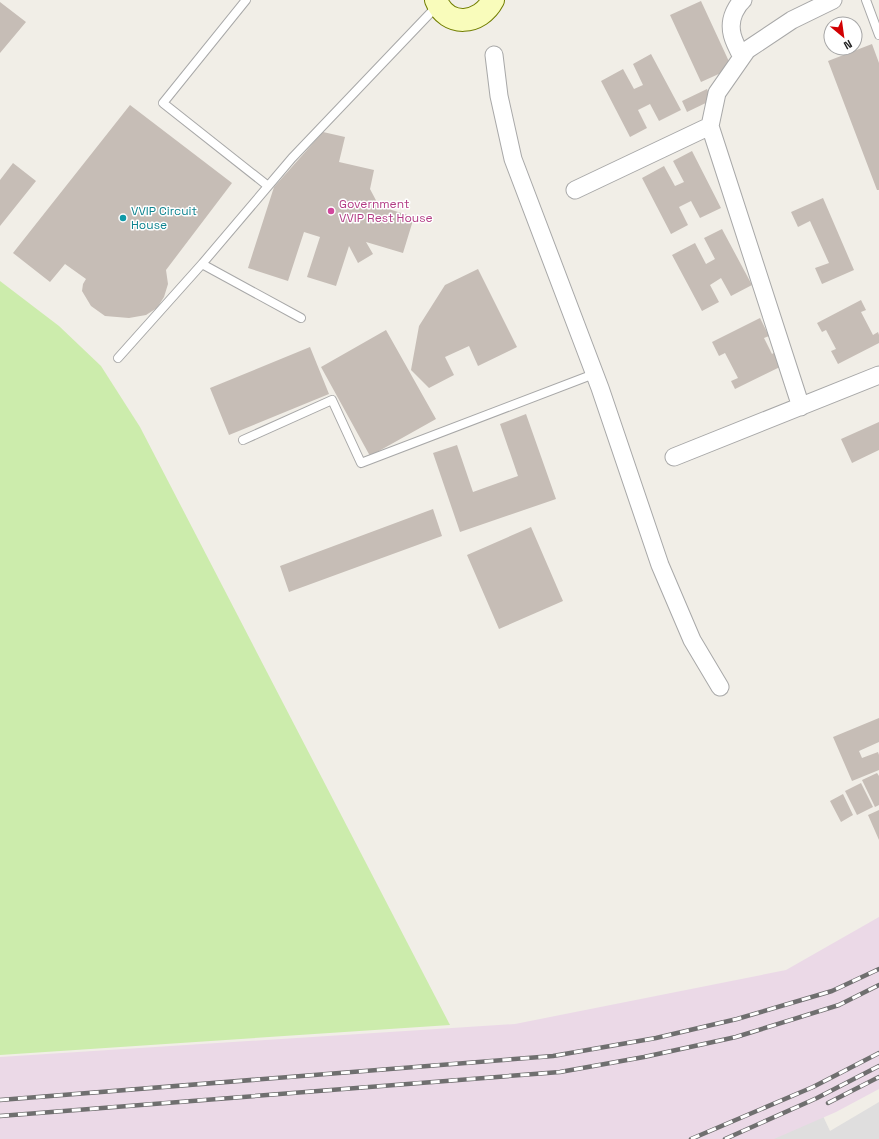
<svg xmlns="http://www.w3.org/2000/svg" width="879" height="1139" font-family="'Space Grotesk',sans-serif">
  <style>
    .residential { fill: #dfdede }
    .industrial { fill: #ebd9e7 }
    .grass { fill: #ccecac }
    .building { fill: #c6bdb6 }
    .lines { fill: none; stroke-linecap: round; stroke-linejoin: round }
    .lane-casing { stroke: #a8a8a8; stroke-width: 10 }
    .street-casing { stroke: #a8a8a8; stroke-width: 19 }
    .secondary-casing { stroke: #727e01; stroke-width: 24 }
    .lane { stroke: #fff; stroke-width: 8 }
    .street { stroke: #fff; stroke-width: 17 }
    .secondary { stroke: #f9fcbb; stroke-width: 22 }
    .rail-casing { stroke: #6f6f6f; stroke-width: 4.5 }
    .rail { stroke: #fff; stroke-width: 3; stroke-dasharray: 9; stroke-linecap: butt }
    .hotel-dot { fill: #d1479c; stroke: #fff; stroke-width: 1.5 }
    .culture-dot { fill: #0f9aa8; stroke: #fff; stroke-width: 1.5 }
    .labels { text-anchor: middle; stroke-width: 3; stroke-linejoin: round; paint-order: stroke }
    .hotel-label { font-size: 12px; fill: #b23c85; stroke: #fff; text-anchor: start }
    .culture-label { font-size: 12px; fill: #0d838f; stroke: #fff; text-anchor: start }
  </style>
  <rect width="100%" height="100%" fill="#f1eee7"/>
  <path class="residential" d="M879,1102V1139H771L823,1116L830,1131Z"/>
  <path class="industrial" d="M879,917V1089L836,1112L774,1139H0V1057L515,1024L786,970Z"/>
  <path class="grass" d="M0,281L59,326L101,366L140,427L450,1025L0,1055Z"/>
  <path class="building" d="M701,1L732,68L701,82L670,15Z
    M0,2L26,22L0,53Z
    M872,44L879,63V190H877L828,61Z
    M651,54L681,110L659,121L650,104L638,110L647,128L630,137L601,81L623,69L634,89L643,85L633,64Z
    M707,89L712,100L687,112L682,101Z
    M130,105L232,183L166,270L168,284L164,297L157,308L146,315L129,318L105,316L91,306L82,291L83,284L86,279L65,264L50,282L13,253Z
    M323,132L345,137L339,162L374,170L370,189L379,206L414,217L403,253L366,242L373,254L358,263L349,246L336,286L307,277L320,237L304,232L288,281L248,268L274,187Z
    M692,151L721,208L700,218L691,201L679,207L688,225L671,234L642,178L664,166L675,186L684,182L673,161Z
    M13,163L36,181L0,226V180Z
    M823,198L854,270L822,284L815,268L829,263L810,221L798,227L791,212Z
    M722,229L752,285L731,296L721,278L710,285L719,302L702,311L672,255L695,243L706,264L715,259L704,238Z
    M478,269L517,347L478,366L469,346L445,357L454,375L429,388L411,370L419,326L445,285Z
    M861,300L866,310L861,312L873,335L878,332L879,335V343L838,364L831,351L836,349L826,330L822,332L817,323Z
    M760,318L769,336L764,338L772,354L777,351L784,365L735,389L731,381L738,378L725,353L719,356L712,342Z
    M386,330L436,419L370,456L321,367Z
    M310,347L329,394L229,435L210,388Z
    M526,414L556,499L460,532L433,453L457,445L473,492L518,476L500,424Z
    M879,422V450L852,463L841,439Z
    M433,509L442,536L289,592L280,566Z
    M531,527L563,601L499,629L467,555Z
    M879,718V742L859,751L862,758L878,752L879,755V770L852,781L833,737Z
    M877,773L879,776V805L875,807L862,780Z
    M861,783L873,807L857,815L845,791Z
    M843,794L853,815L841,822L830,801Z
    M879,810V840L868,815Z"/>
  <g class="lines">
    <g class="lane-casing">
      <path id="lane" d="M246,0L163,103L268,186
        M866,0L879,35
        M202,264L301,318
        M118,358L202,264L292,158L437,6
        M243,440L332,400L361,463L594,374"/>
    </g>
    <g class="street-casing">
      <path id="street" d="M494,55L499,96L513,159L600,388L660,565L692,640L720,687
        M742,57C734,42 727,29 734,13C737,7 738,4 743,0
        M575,190L710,126
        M801,407L710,126L717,93L747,50L792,20L833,0
        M674,457L879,375"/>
    </g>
    <g class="secondary-casing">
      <path id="secondary" d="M436,0C447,28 480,25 493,0"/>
    </g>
    <use href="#lane" class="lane"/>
    <use href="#street" class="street"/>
    <use href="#secondary" class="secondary"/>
    <g class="rail-casing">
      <path id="rail" d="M0,1100L553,1056L656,1038L737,1019L832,991L879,969
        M828,1103L879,1077
        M0,1116L560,1072L644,1057L736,1037L839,1005L879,985
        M691,1139L813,1087L879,1053
        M725,1139L817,1098L879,1066"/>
    </g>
    <use href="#rail" class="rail"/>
  </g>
  <circle class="hotel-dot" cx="331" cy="211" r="4"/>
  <circle class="culture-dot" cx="123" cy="218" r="4"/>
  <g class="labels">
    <g class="hotel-label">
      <text x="339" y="208">Government<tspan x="339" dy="14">VVIP Rest House</tspan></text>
    </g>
    <g class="culture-label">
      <text x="131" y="215">VVIP Circuit<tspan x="131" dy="14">House</tspan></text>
    </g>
  </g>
  <g transform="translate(843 36) rotate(151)"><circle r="19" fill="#ffffff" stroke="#a6a6a6"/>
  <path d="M0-3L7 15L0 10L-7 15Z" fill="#d10002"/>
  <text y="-6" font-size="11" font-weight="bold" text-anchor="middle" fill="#212121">N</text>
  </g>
</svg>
